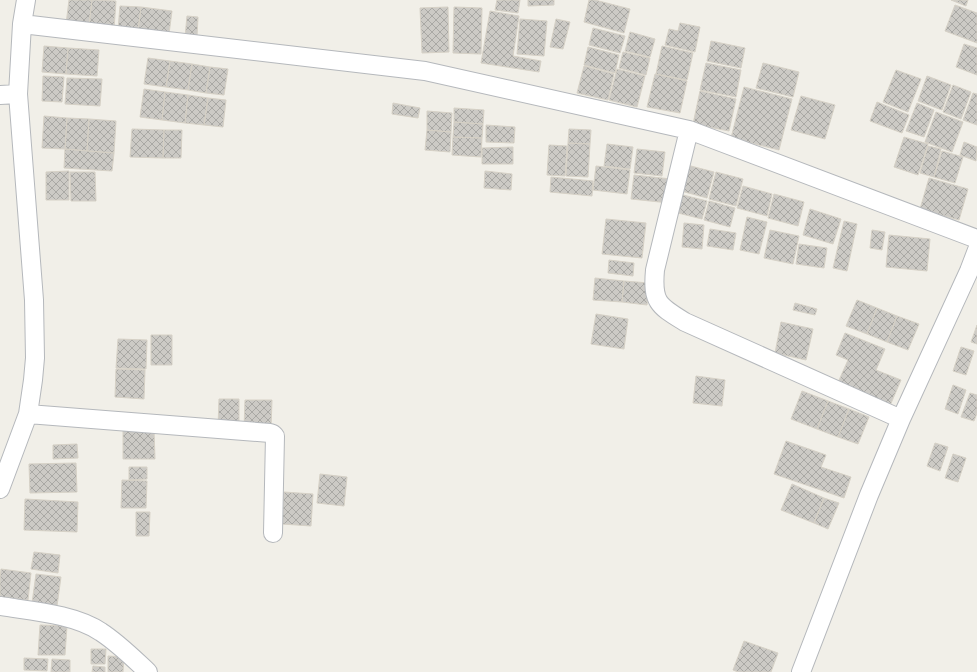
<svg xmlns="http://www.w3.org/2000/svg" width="977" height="672" font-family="Inter,sans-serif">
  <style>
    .building { fill: url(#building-cross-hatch); stroke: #d6d1c6 }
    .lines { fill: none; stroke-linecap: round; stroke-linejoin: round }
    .street-casing { stroke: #b5b8bc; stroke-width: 20 }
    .street { stroke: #fff; stroke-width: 18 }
  </style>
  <defs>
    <pattern id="building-cross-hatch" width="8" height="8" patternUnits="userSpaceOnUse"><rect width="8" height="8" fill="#cccac5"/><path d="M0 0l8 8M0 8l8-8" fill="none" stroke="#a9a8a4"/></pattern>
  </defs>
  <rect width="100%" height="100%" fill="#f1efe8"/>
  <path class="building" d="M69,0H92L89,26L66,24Z
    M92,0L116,1L114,29L89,26Z
    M497,0H520L518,13L495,10Z
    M528,0H554V5L528,6Z
    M589,0H595L630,9L624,33L584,22Z
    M951,0H968L966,6Z
    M955,5L977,13V43L945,31Z
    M120,6L141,7L138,31L118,29Z
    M141,7L172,11L169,34L138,31Z
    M448,7L449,52L422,53L420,8Z
    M454,7L482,8L481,54L453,53Z
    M490,11L519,16L513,56L541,61L539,72L481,63Z
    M187,16L198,17L197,37H185Z
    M520,19L547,21L544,56L517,54Z
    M556,19L570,22L563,49L550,47Z
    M680,23L700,27L695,52L665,45L669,29L678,31Z
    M593,28L625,36L620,53L589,45Z
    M630,32L655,39L650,57L625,51Z
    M711,41L745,48L741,68L707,61Z
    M964,44L977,48V75L956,67Z
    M44,46L68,48L66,74L42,72Z
    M662,46L693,53L687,80L656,74Z
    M588,47L619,55L615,73L584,65Z
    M68,48L99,50L97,76L66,74Z
    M623,52L650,58L646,75L619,68Z
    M148,58L170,61L166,87L144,84Z
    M170,61L192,64L188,90L166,87Z
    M706,63L741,70L736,97L700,90Z
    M763,63L799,72L793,97L756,88Z
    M192,64L210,67L206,93L188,90Z
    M584,66L614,74L608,100L577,93Z
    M210,67L228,69L224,95L206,93Z
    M617,69L645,76L637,107L609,100Z
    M896,70L921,79L908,112L883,102Z
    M655,74L687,81L680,113L647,107Z
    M43,76L64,77L62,102L42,101Z
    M927,76L951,85L942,110L918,101Z
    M67,78L102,79L100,106L65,104Z
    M953,85L971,92L961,119L943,112Z
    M744,87L792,99L779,150L731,138Z
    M144,89L165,92L162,120L140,117Z
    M700,91L736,99L729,131L693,124Z
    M165,92L188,95L185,123L162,120Z
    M973,93L977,94V125L963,120Z
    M188,95L208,98L204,125L185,123Z
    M801,96L835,105L825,139L791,130Z
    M208,98L226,100L223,127L204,125Z
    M877,102L909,115L902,133L870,121Z
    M393,103L420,108L418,118L392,114Z
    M917,103L934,110L924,137L906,131Z
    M454,108L484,110L483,124L454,122Z
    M427,111L452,113L451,132L427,130Z
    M936,112L963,122L952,152L925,142Z
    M44,116L67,118L65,149L42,148Z
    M67,118L89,119L87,151L65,149Z
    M89,119L116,121L114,153L87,151Z
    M454,122L483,124L482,138L453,137Z
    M486,125L515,127L514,143L486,142Z
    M132,129L164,130L163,158L130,157Z
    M569,129L591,130L590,144L568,143Z
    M164,130H182L181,158H163Z
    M427,130L451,132L450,152L425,150Z
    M453,137L482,138L481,157L452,155Z
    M904,137L928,144L918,175L894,167Z
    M964,142L977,147L976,161L960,155Z
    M568,143L590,144L588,177L566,176Z
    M607,144L633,147L630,169L604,166Z
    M549,145L567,146L565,176L547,175Z
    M928,146L941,149L934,177L920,173Z
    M513,147V164H482V148Z
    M65,149L114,153L112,171L64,168Z
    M637,149L665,152L662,176L634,173Z
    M942,151L963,157L955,183L934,177Z
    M687,165L714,172L707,198L681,191Z
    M596,166L630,170L627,194L593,190Z
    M69,171V200H46V172Z
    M485,171L512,174L511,190L484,188Z
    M70,172H95L96,201H71Z
    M716,172L743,179L736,206L709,199Z
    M634,175L671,179L669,203L631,199Z
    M551,177L593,181L592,196L550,192Z
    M929,178L968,189L959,220L920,209Z
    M743,186L772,194L767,216L737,208Z
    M679,194L707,201L702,219L674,212Z
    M774,194L804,202L798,226L768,218Z
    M709,201L735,208L730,227L704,220Z
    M810,209L841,219L833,244L803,235Z
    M747,217L767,222L759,254L740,250Z
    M606,219L646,223L642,258L602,254Z
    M844,221L857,224L847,271L833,268Z
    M684,223L704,225L702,249L682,247Z
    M710,229L736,233L733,250L707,246Z
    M770,230L799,236L793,264L764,258Z
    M872,230L885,232L882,250L870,248Z
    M889,235L930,239L927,271L886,267Z
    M799,244L827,248L824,268L796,264Z
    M609,260L634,263L633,276L608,273Z
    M595,278L624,281L622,302L593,300Z
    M624,281L649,283L647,305L622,302Z
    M857,300L877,308L867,334L846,326Z
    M795,303L817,309L815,315L793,310Z
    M877,308L897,316L887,342L867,334Z
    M596,314L628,319L624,349L591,344Z
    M897,316L919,324L908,350L887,342Z
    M781,322L813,329L806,360L775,353Z
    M977,325V344L971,342Z
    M845,333L885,349L876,370L901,380L889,408L836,387L848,360L836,355Z
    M151,335H172V365H151Z
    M118,339L147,340L146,369L116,368Z
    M961,347L974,351L966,375L953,371Z
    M116,369L145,370L144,399L115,397Z
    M696,376L725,380L722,406L693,403Z
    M953,385L966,390L958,414L945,409Z
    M802,391L828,401L817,429L791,419Z
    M970,393L977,395V413L974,421L961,417Z
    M219,399H239V428L218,427Z
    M245,400H272L271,429L244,428Z
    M828,401L849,409L838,437L817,429Z
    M849,409L869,417L858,444L838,437Z
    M123,430H154L155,459H123Z
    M786,441L826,455L821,467L851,477L844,498L774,474Z
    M935,443L948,447L940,471L927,466Z
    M77,444L78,458L53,459V445Z
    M953,454L966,458L958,482L945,478Z
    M76,463L77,492L30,493L29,464Z
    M129,467H147V479L129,480Z
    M320,474L347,477L344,506L317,503Z
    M122,480L147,481L146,508H121Z
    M792,484L824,498L814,523L781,510Z
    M284,492L313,494L311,526L282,524Z
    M824,498L839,503L828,529L814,523Z
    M25,499L78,502L77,532L24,530Z
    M136,512H150L149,536H136Z
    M34,552L60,555L58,573L31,569Z
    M1,569L31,573L28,600L0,597V578Z
    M36,574L61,577L57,606L32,603Z
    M40,625L67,626L65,655H38Z
    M744,641L778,653L771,672H738L733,670Z
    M91,649H106L105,664H91Z
    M108,656L124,657L123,672H108Z
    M24,658L48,659L47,671L24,670Z
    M52,659L70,660V672H51Z
    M93,666L105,667V672H92Z"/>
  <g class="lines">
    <g class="street-casing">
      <path id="street" d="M22,24L425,71L689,130L977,239
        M0,95L18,94
        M689,130L655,270C652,303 659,306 685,322L901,419
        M28,414L270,433L273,434L275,436L273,533
        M0,489L28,414L33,380L35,358L34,300L18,94L22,24L26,0
        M0,606C31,611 75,614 101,632C118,643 133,658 148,672
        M801,672L869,495L901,419L969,271L977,250"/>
    </g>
    <use href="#street" class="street"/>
  </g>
</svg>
